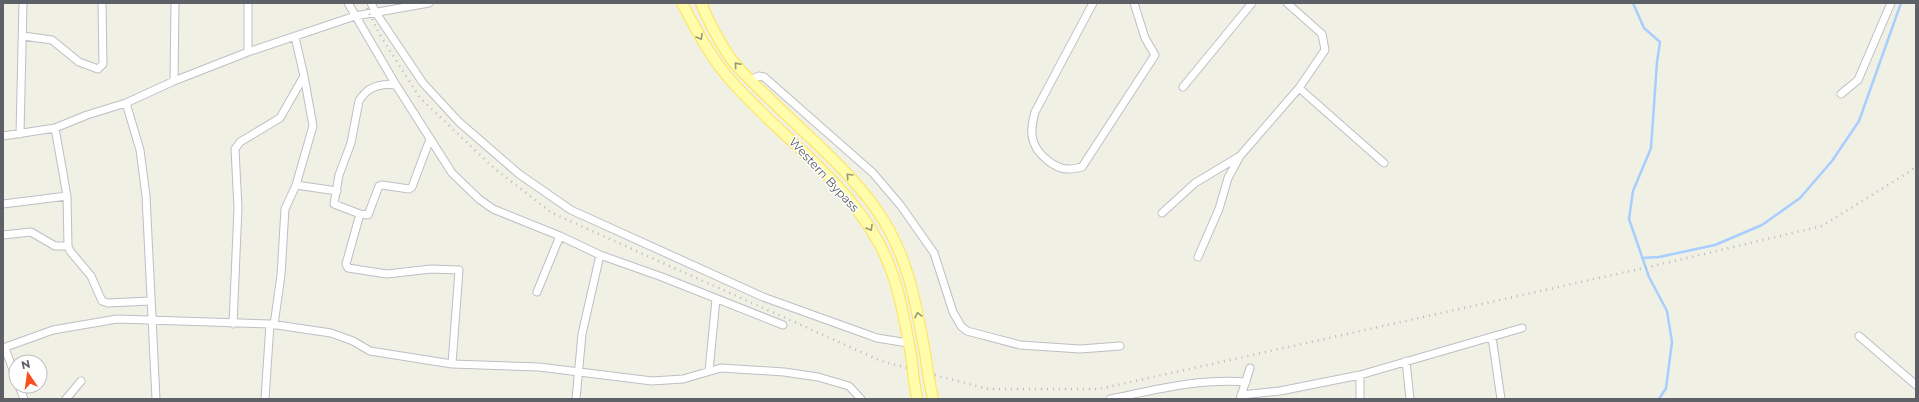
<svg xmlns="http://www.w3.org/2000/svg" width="1919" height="402" font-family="Montserrat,sans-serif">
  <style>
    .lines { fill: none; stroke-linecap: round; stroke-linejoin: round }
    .stream { stroke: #a7ceff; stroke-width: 2.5 }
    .minor-casing { stroke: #bdbfc5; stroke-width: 9 }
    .primary-casing { stroke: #ffe450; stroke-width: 12 }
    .minor { stroke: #fff; stroke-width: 7 }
    .primary { stroke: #fffcac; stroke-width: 10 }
    .rail { stroke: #b9b9ba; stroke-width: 2.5; stroke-dasharray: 1 5; stroke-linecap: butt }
    .primary-bridge-casing { stroke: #ffe450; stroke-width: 12; stroke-linecap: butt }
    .primary-bridge { stroke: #fffcac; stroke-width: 10 }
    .oneway { stroke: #96977f }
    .labels { text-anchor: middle; stroke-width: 3; stroke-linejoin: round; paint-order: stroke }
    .street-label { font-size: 12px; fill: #5d6067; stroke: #fff }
  </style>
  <rect width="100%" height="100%" fill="#f1f0e5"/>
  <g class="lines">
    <path class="stream" d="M1633,3L1644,28L1660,42L1657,62L1651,148L1633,191L1629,219L1649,277L1667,311L1672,342L1666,388L1659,399
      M1642,258L1659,257L1715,245L1762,225L1800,198L1832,161L1859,121L1901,3"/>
    <g class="minor-casing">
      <path id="minor" d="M348,3L396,85L452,173L479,199L493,209L560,236L600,255L662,277L783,325
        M371,3L376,13L423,83L459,122L519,174L571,210L763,297L877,338L908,343
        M1093,3L1035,112C1033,120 1030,131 1033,140C1036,153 1055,170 1069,169C1073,169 1078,168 1082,167L1155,55L1145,38L1134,3
        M23,36L52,40L79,62L98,69L103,64L102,3
        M248,52V3
        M750,80L759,76L764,77L873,173L901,206L934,253L953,312L961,326L967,331L1020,345L1080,349L1120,346
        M174,81L175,3
        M396,85C381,83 367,87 359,101L351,143L339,175L334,204L360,214L368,215L379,186L382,185L409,189L412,187L430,139
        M1183,87L1252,3
        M1299,88L1384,163
        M1841,94L1858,80L1891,3
        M126,103L140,150L146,196L156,399
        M55,128L67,196L68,246L70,251L91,276L102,301L108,303L150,301
        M20,134L23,3
        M3,136L55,128L87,115L126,103L174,81L248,52L355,16L429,3
        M296,185L337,191
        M3,204L67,196
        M1162,213L1195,183L1240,156
        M360,214L346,264L348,268L387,274L431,269L459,270L452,364
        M3,235L31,232L55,246H68
        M1198,257L1219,209L1228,178L1240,156L1299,88L1325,50L1322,34L1287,3
        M537,292L560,236
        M233,324L238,208L235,149L240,142L280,118L304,76
        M274,325L281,275L285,209L296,185L313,126L304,76L295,37
        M1859,336L1916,385
        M1492,337L1501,399
        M3,348L53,330L117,319L270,324L331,333L353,341L370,351L452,364L539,367L652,381L683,379L721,368L784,372L818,377L849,386L861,399
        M5,348L16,378
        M1406,361L1410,399
        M709,371L716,299
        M1360,375V399
        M19,386L24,399
        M1241,395L1280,391L1360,375L1522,328
        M66,399L81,381
        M265,399L270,324
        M576,399L582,334L600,255
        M1110,399C1155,390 1200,378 1246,382
        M1240,399L1250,368"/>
    </g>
    <g class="primary-casing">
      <path id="primary" d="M682,3C697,32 712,60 734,84C782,138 845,179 880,245C898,279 904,317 911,355
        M701,3C709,23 719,41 731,59C743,74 757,87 771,100C807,136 846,167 876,209C907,252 916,302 925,353
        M929,379L933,399
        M914,381L917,399"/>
    </g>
    <use href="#minor" class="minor"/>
    <use href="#primary" class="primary"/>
    <path class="rail" d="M364,3L380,35L420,98L494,168L552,213L881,361L988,389H1099L1653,266L1822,226L1912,170L1916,165"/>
    <g class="primary-bridge-casing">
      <path id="primary-bridge" d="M925,353L929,379
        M911,355L914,381"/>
    </g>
    <use href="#primary-bridge" class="primary-bridge"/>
  </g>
  <defs><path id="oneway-chevron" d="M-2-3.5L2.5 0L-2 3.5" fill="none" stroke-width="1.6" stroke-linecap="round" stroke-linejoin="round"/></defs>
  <g class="oneway">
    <use href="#oneway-chevron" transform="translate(700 37) rotate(60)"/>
    <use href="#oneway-chevron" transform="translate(737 65) rotate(-131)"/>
    <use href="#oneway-chevron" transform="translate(849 176) rotate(-133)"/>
    <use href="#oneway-chevron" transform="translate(870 228) rotate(60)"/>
    <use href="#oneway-chevron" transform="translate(918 315) rotate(-102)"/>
  </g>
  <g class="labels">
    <g class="street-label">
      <text transform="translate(824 175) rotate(47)" y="4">Western Bypass</text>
    </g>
  </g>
  <rect width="1919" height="402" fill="none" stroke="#5d6067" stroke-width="8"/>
  <g transform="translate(28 374) rotate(347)"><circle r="19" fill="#ffffff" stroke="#bebfc2"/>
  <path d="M0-3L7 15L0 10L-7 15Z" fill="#fc4d21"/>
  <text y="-6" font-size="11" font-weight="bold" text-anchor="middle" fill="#5d6067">N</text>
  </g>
</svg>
